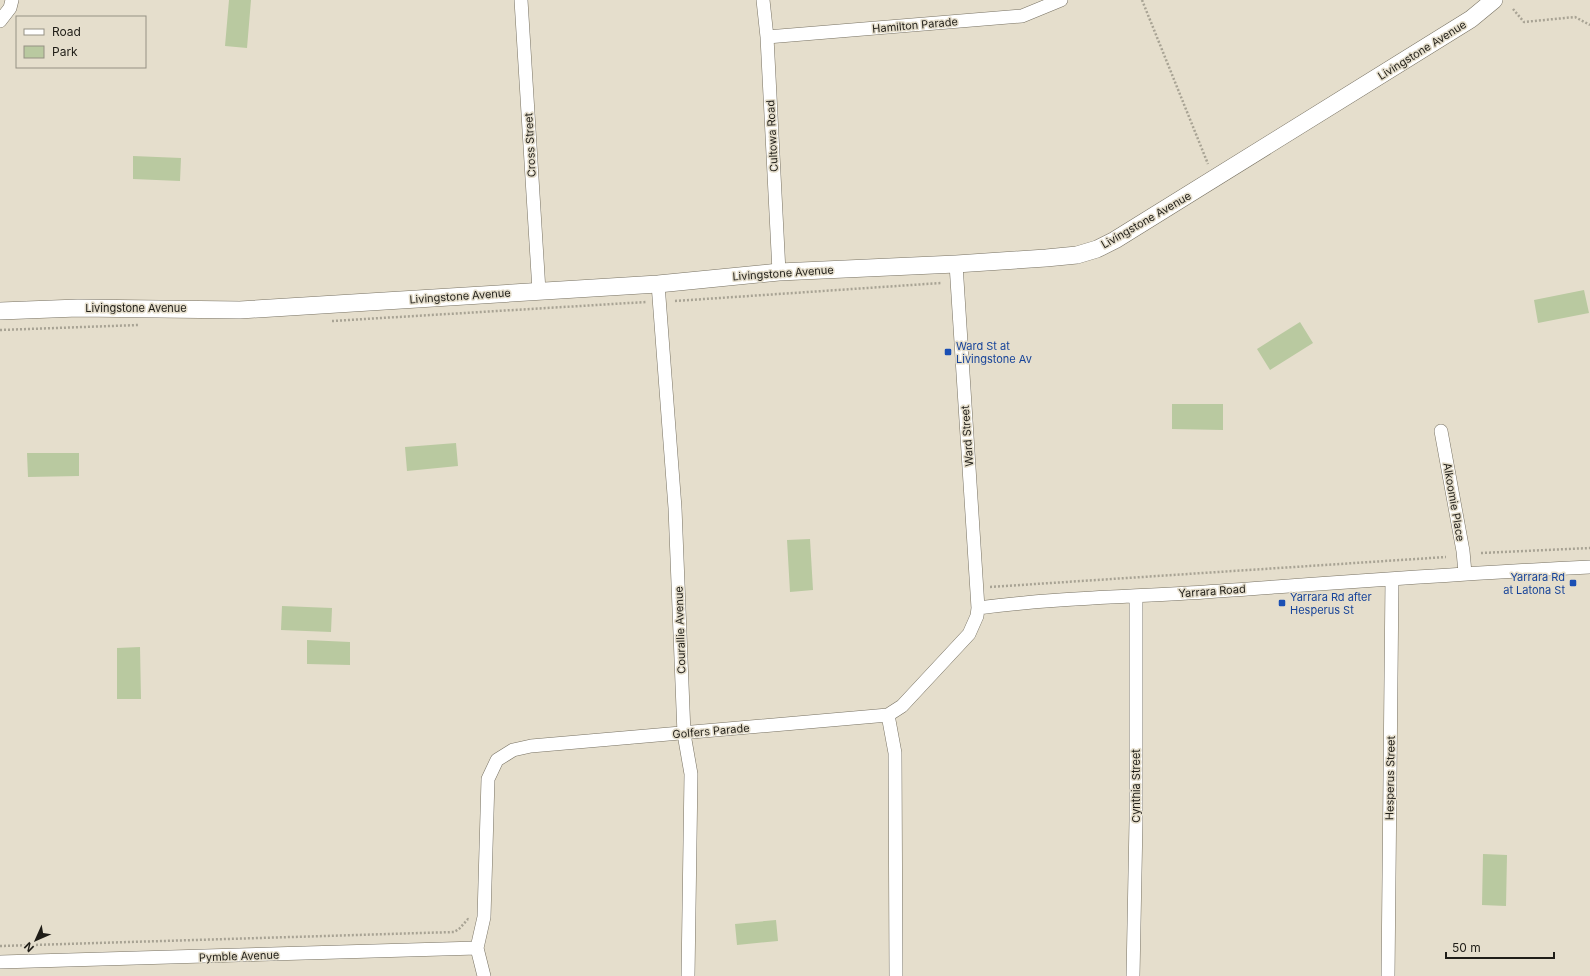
<svg xmlns="http://www.w3.org/2000/svg" width="1590" height="976" font-family="Inter,sans-serif">
  <style>
    .green { fill: #b9c9a0 }
    .lines { fill: none; stroke-linecap: round; stroke-linejoin: round }
    .minor-casing { stroke: #777162; stroke-width: 14 }
    .tertiary-casing { stroke: #777162; stroke-width: 18 }
    .path { stroke: #a8a394; stroke-width: 2.5; stroke-dasharray: 2 2; stroke-linecap: butt }
    .minor { stroke: #fff; stroke-width: 13 }
    .tertiary { stroke: #fff; stroke-width: 17 }
    .transit-dot { fill: #1a4fb4; stroke: #e5decc; stroke-width: 1.5 }
    .labels { text-anchor: middle; stroke-width: 3; stroke-linejoin: round; paint-order: stroke }
    .street-label { font-size: 11px; fill: #1f1d17; stroke: #e5decc }
    .transit-label { font-size: 11px; fill: #164399; stroke: #e5decc; text-anchor: start }
  </style>
  <rect width="100%" height="100%" fill="#e5decc"/>
  <path class="green" d="M229,0H251L247,48L225,46Z
    M133,156L181,158L180,181L133,179Z
    M1584,290L1589,313L1538,323L1534,300Z
    M1300,322L1313,343L1270,370L1257,349Z
    M1172,404H1223V430L1172,429Z
    M456,443L458,466L407,471L405,447Z
    M27,453H79V476L28,477Z
    M810,539L813,590L790,592L787,540Z
    M282,606L332,608L331,632L281,630Z
    M307,640L350,642V665L307,664Z
    M140,647L141,699H117V648Z
    M1483,854L1507,855L1506,906L1482,905Z
    M776,920L778,941L737,945L735,924Z"/>
  <g class="lines">
    <g class="minor-casing">
      <path id="minor" d="M521,0L539,291
        M763,0L767,37L779,272
        M0,21L10,8L12,0
        M767,37L1022,16L1061,0
        M658,284L675,508L684,734L691,774L688,976
        M1441,431L1463,551L1465,573
        M978,608C1053,598 1129,597 1205,592C1333,583 1462,573 1590,567
        M888,715L895,753L896,976
        M0,962L477,948
        M484,976L477,948L484,917L488,779L497,760L513,750L531,746L888,715L902,706L969,634L977,616L978,608L956,264
        M1133,976L1136,821V596
        M1388,976L1392,579"/>
    </g>
    <g class="tertiary-casing">
      <path id="tertiary" d="M0,311L78,308L240,310L658,284L779,272L956,264L1046,258L1077,255L1097,249L1115,240L1471,19L1494,0"/>
    </g>
    <path class="path" d="M1142,0L1208,164
      M1513,9L1524,22L1575,17L1590,25
      M675,301L941,283
      M332,321L646,302
      M0,330L139,325
      M1481,553L1590,548
      M990,587L1446,557
      M0,946L454,932L459,929L468,919L470,920"/>
    <use href="#minor" class="minor"/>
    <use href="#tertiary" class="tertiary"/>
  </g>
  <g class="transit-dot">
    <rect x="944" y="348" width="8" height="8" rx="2"/>
    <rect x="1569" y="579" width="8" height="8" rx="2"/>
    <rect x="1278" y="599" width="8" height="8" rx="2"/>
  </g>
  <g class="labels">
    <g class="street-label">
      <text transform="translate(915 25) rotate(-5)" y="4">Hamilton Parade</text>
      <text transform="translate(1422 50) rotate(-32)" y="4">Livingstone Avenue</text>
      <text transform="translate(772 136) rotate(-93)" y="4">Cultowa Road</text>
      <text transform="translate(530 145) rotate(-93)" y="4">Cross Street</text>
      <text transform="translate(1146 220) rotate(-30)" y="4">Livingstone Avenue</text>
      <text transform="translate(783 273) rotate(-4)" y="4">Livingstone Avenue</text>
      <text transform="translate(460 296) rotate(-4)" y="4">Livingstone Avenue</text>
      <text x="136" y="312">Livingstone Avenue</text>
      <text transform="translate(967 436) rotate(-94)" y="4">Ward Street</text>
      <text transform="translate(1454 502) rotate(80)" y="4">Alkoomie Place</text>
      <text transform="translate(1212 591) rotate(-4)" y="4">Yarrara Road</text>
      <text transform="translate(680 630) rotate(-92)" y="4">Courallie Avenue</text>
      <text transform="translate(711 731) rotate(-5)" y="4">Golfers Parade</text>
      <text transform="translate(1390 778) rotate(-89)" y="4">Hesperus Street</text>
      <text transform="translate(1136 786) rotate(-90)" y="4">Cynthia Street</text>
      <text transform="translate(239 956) rotate(-2)" y="4">Pymble Avenue</text>
    </g>
    <g class="transit-label">
      <text x="956" y="350">Ward St at<tspan x="956" dy="13">Livingstone Av</tspan></text>
      <text x="1565" y="581" text-anchor="end">Yarrara Rd<tspan x="1565" dy="13">at Latona St</tspan></text>
      <text x="1290" y="601">Yarrara Rd after<tspan x="1290" dy="13">Hesperus St</tspan></text>
    </g>
  </g>
  <rect x="16" y="16" width="130" height="52" fill="#e5decc" stroke="#969184"/>
  <rect x="24" y="29" width="20" height="6" fill="#ffffff" stroke="#969184"/>
  <text x="52" y="36" font-size="12" fill="#1f1d17">Road</text>
  <rect x="24" y="46" width="20" height="12" fill="#b9c9a0" stroke="#969184"/>
  <text x="52" y="56" font-size="12" fill="#1f1d17">Park</text>
  <g transform="translate(36 940) rotate(225)" stroke="#e5decc" stroke-width="3" paint-order="stroke">
  <path d="M0-3L7 15L0 10L-7 15Z" fill="#1f1d17"/>
  <text y="-6" font-size="11" font-weight="bold" text-anchor="middle" fill="#1f1d17">N</text>
  </g>
  <path d="M1446 952v6h108v-6" fill="none" stroke="#1f1d17" stroke-width="2"/>
  <text x="1452" y="952" font-size="12" fill="#1f1d17" stroke="#e5decc" stroke-width="3" paint-order="stroke">50 m</text>
</svg>
